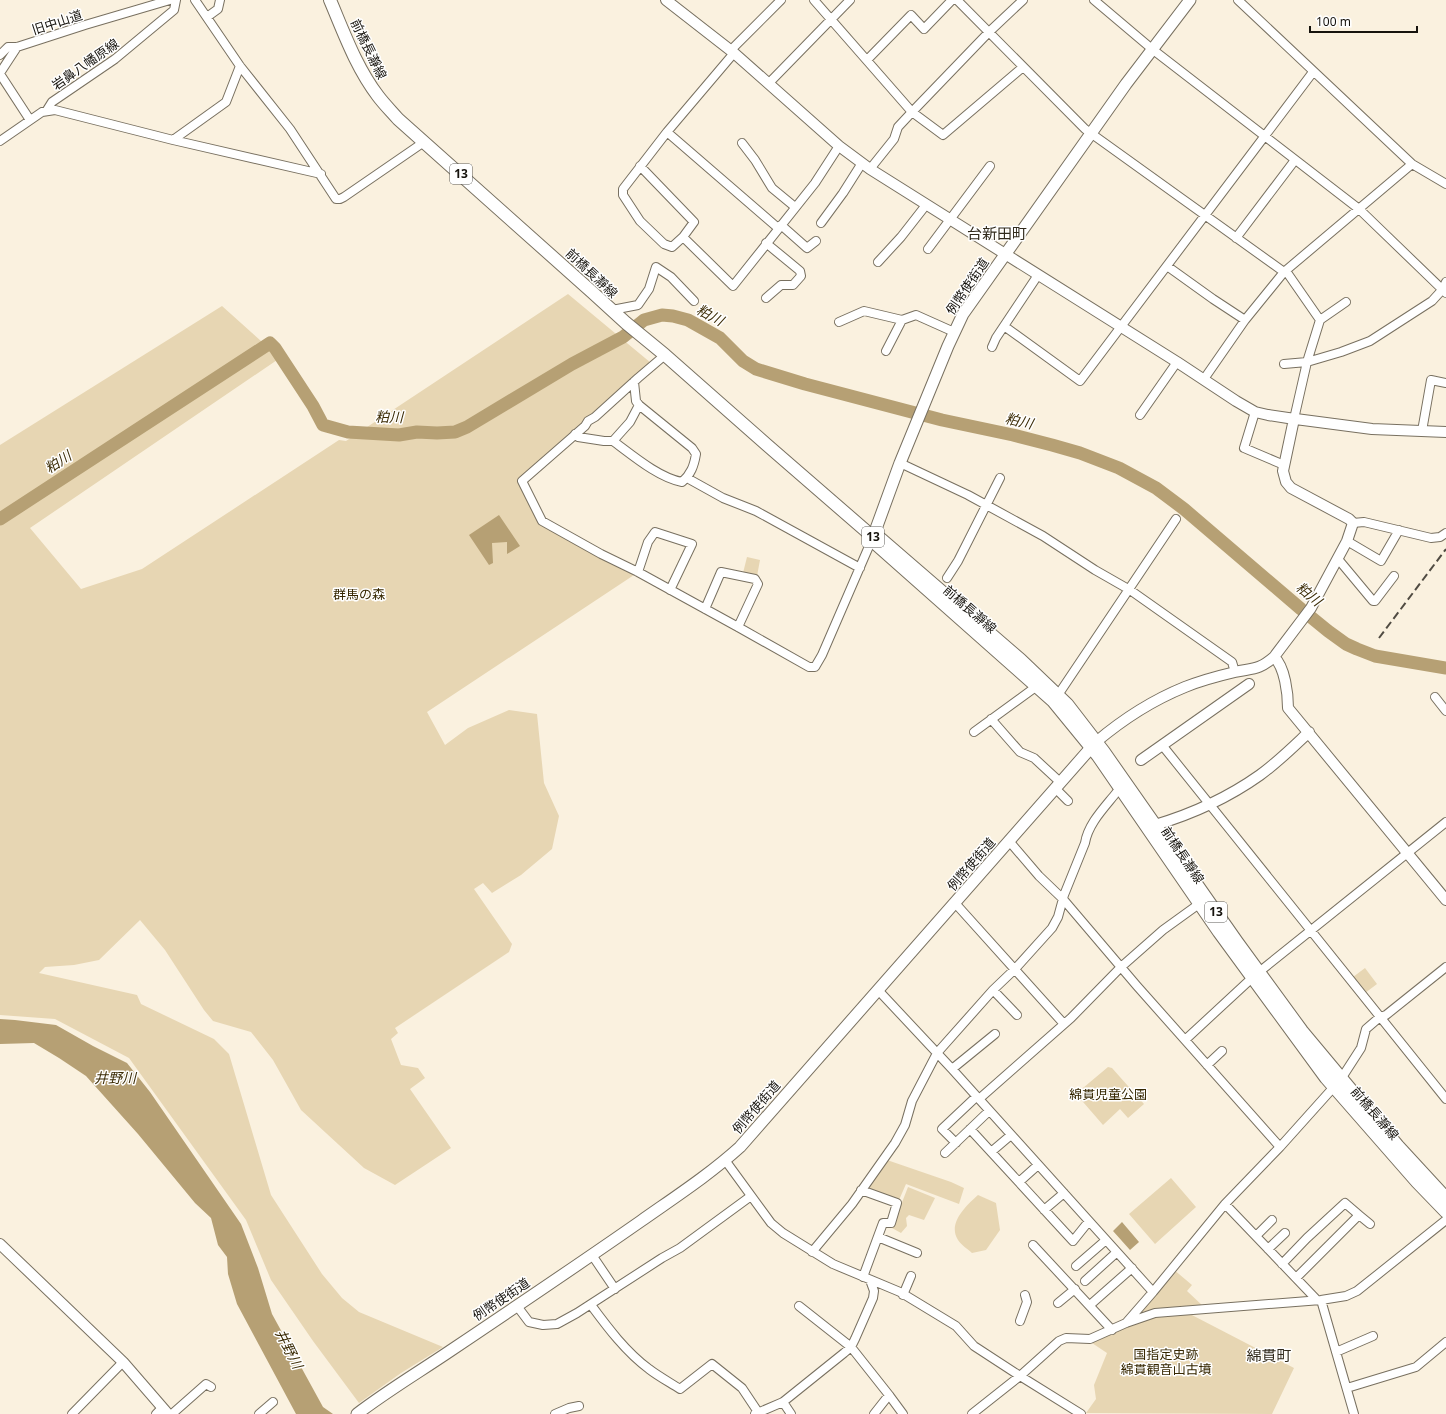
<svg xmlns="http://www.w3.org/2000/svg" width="1446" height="1414" font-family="'Noto Sans','Noto Sans JP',sans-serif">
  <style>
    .green { fill: #e7d6b3 }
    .water { fill: #b6a074 }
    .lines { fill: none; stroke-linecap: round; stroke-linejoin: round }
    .river { stroke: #b6a074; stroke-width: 13 }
    .minor-casing { stroke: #787060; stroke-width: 10 }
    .tertiary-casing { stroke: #787060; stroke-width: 12 }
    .secondary-casing { stroke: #787060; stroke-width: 13 }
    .primary-casing { stroke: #787060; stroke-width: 14 }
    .minor { stroke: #fff; stroke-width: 8 }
    .tertiary { stroke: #fff; stroke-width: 10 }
    .secondary { stroke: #fff; stroke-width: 11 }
    .primary { stroke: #fff; stroke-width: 12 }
    .rail { stroke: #504b42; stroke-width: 2; stroke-dasharray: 8 4; stroke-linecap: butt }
    .labels { text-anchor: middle; stroke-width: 3; stroke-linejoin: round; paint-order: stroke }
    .shield { fill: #fff; stroke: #5c5a56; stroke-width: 1 }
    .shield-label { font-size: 12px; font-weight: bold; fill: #16130d }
    .street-label { font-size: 13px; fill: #16130d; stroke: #fff }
    .park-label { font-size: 13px; fill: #362701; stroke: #fff }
    .water-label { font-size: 14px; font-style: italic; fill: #3c2c06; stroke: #fff }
    .quarter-label { font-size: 15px; fill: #312a1c; stroke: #fff }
  </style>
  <rect width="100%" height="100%" fill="#faf1df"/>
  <path class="green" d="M568,294L651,363L518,479L540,523L634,575L427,712L445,745L468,728L509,710L537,714L544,783L559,816L552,849L521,875L492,893L483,883L474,889L512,944L509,952L395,1028L398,1033L391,1039L401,1065L418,1068L425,1078L410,1089L451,1148L395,1185L364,1168L301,1110L273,1060L251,1032L213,1021L204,1010L165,950L140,920L99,960L74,965L45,967L39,973L137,995L141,1004L214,1039L229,1054L271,1195L322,1274L342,1298L359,1312L443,1347L401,1373L359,1403L313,1341L271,1280L246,1220L129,1058L55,1019L0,1015V445L222,306L280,358L30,528L81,589L142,569L339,440L346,441Z
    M747,557L760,560L757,576L743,573Z
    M1365,968L1377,984L1365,993L1353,977Z
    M1108,1067L1112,1068L1144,1104L1128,1118L1120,1109L1103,1125L1077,1095V1093Z
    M887,1160L951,1182L964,1188L959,1204L906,1184L899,1200L866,1188Z
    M1171,1178L1196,1207L1155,1244L1129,1214Z
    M908,1187L935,1198L924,1220L909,1215L906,1218L907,1226L901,1233L892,1228Z
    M978,1195L996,1203L1000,1230L986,1250L972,1253C968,1249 961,1245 958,1240C947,1223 967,1205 978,1195Z
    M1173,1269L1192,1285L1187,1291L1204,1307L1188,1313L1294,1368L1272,1414L1086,1413L1096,1399L1094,1385L1107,1353L1092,1343L1125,1328L1129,1320Z"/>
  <path class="water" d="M499,515L520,546L507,554V542L492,543L493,563L489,565L469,535Z
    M0,1019L15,1020L56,1025L93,1046L127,1063L150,1092L241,1224L258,1268L272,1314L323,1407L333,1414H296L237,1304L228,1274L227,1257L218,1245L211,1218L195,1203L138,1134L86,1076L59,1058L34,1043L0,1044Z
    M1122,1222L1139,1242L1130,1250L1113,1231Z"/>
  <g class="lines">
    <path class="river" d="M0,519L270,343L275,348L313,406L323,425L348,432L399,435L417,432L437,433L455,432L467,427L572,364L623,337L644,320L662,315L673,316L688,320L720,338L743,361L756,369L805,384L942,420L1013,435L1052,445L1080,453L1119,468L1156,488L1184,509L1301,609L1328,631L1346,644L1357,649L1375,656L1446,668"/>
    <g class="minor-casing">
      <path id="minor" d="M195,0L240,66L290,129L336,199H340L344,197L424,142
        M814,0L912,112L943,135L1023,67
        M957,0L1085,129L1284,272L1412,164
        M1094,0L1152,49L1359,209L1446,293
        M1238,0L1412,164L1446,184
        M207,17L218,9L220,0
        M731,50L781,0
        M734,53L667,132L623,189V195L640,221L664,244L672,247L683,237L733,286L815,183L839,146
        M0,55L8,47H17L85,25L170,0
        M867,60L911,15L924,29L952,0
        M0,73L17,47
        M0,74L30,120
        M769,83L850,0
        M47,110L52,102L115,59L174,10L176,0
        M667,132L778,228
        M173,140L226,102L240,66
        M0,141L42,112L55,110L173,140L321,174
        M742,143L755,160L772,188L795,207
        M640,166L694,222L683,237
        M870,169L894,139L898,127L912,112L989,32L1023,0
        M821,223L843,193L862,163
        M781,225L807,248L816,241
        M1236,238L1295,160
        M766,243L800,271L801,276L793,285H781L766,298
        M928,249L990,166
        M878,262L901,237L926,205
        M1167,266L1213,299L1245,320
        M1286,271L1320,320L1307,362L1294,419
        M612,310L638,305L649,289L656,267L671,277L694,301
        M1320,320L1346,302
        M839,322L864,311L902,320L916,315L954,332
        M1004,326L1080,381L1313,72
        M992,347L996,338L1038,275
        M886,351L902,320
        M665,355L638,378L595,417L588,421L585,426L522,481L542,521L601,554L638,572L738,627L809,667H815L822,655L873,537
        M1284,364L1307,362L1341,352L1370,341L1432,301L1442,290L1446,282
        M1204,379L1245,320L1284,272
        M1255,412L1244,448L1284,465
        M1140,415L1177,362
        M1422,431L1431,380L1446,383
        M575,434L578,437L604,441H613C632,455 659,478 682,482C691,474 694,466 696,454L692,448L639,405L636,401L634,382
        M613,441L630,422L639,405
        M900,463L968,495L1043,536L1095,570L1130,590L1232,662L1235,672
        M687,478L723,498L756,511L860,568
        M1353,523L1364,522L1431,538L1440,537L1446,533
        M1347,541L1381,561L1399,530
        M1338,559L1373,601H1375L1394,576
        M638,572L648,542L655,532L692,544L670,590
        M947,578L958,561L1000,478
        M705,609L721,572L755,579L758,584L738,627
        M1058,695L1176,519
        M1435,697L1446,711
        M991,719L1020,752L1034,758L1060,782
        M974,732L1037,686
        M1162,745L1446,1099
        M1055,788L1068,801
        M1009,841L1039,876L1063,899L1137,986L1280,1147
        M955,903L1064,1024
        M1259,972L1446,822
        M878,990L952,1069L1153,1292
        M993,990L1017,1015
        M1185,1040L1252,978
        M1207,1065L1222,1051
        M952,1069L995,1034
        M979,1099L1071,1018L1121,967L1163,930L1199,904
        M970,1129L1073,1241L1089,1221
        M956,1143L942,1129L976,1097
        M991,1152L1011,1135
        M945,1153L989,1111
        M725,1160L771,1223L783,1233L833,1264L900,1292L956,1326L974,1346L1020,1376L1081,1414
        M1019,1182L1038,1165
        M861,1190L897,1203L891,1223H883L863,1277
        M1225,1204L1316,1299
        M1044,1210L1064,1193
        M1256,1236L1272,1220
        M878,1237L917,1253
        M1033,1245L1112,1330
        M1268,1249L1285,1233
        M812,1252L852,1204L895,1143L905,1125L912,1101L937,1053L993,990L1015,969L1052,928L1058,917L1064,895L1085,843C1088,824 1104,808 1116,793L1121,791
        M592,1255L615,1289
        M1282,1264L1307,1238L1345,1203L1359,1215
        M1076,1266L1106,1240
        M1296,1278L1359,1215L1370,1224
        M1085,1281L1117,1252
        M903,1295L911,1276
        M1321,1300L1354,1414
        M1058,1303L1075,1289
        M591,1305C608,1328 626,1352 649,1369C658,1376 669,1382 680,1389L712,1364L742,1388L758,1412
        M1090,1305L1132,1268
        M517,1306L529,1322L543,1325L557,1324L577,1313L662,1258L680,1248L751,1196
        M799,1306L851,1347L889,1395L903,1414
        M1020,1321L1027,1302L1025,1295
        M1126,1323L1153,1292L1225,1204L1280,1147L1341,1079L1361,1048L1366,1029L1380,1017L1386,1015L1446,967
        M1336,1352L1373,1336
        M1347,1388L1416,1367L1446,1342
        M783,1402L791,1414
        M72,1414L123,1362
        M156,1414L162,1408
        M172,1414L206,1384L211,1387
        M259,1414L273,1402
        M555,1414L569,1408L579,1406
        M755,1414L783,1402L844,1353L851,1347L855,1339L873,1298L874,1291L870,1280
        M874,1414L889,1395
        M972,1414L1020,1376L1059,1341L1066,1338L1090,1339L1126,1323L1155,1313L1321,1300L1346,1296L1357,1291L1446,1220"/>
    </g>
    <g class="tertiary-casing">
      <path id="tertiary" d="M666,0L734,53L839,146L870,169L1177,362L1236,401L1255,412L1268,415L1288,418L1372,429L1446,432
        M1274,657C1285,667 1288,694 1288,708L1446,900
        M1096,742C1122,720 1153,700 1185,687C1200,681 1218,676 1235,672C1253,668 1259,670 1274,657L1311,608L1347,541L1353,523L1349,519L1291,488L1286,482L1283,471L1294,419
        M1141,760L1249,684
        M1155,825C1192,814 1229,797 1260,775C1278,762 1293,747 1309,732
        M0,1244L123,1362L168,1414"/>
    </g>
    <g class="secondary-casing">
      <path id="secondary" d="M873,537L900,463L948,346L963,314L1126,84L1190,0
        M357,1414C387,1391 419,1372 450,1351C514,1308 578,1265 641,1221C675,1197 709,1175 740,1147L1096,742"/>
    </g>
    <g class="primary-casing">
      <path id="primary" d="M330,0C344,33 356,67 378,96C384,104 391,111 398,119L592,292L626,323L665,355L767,445L873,537
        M1446,1198L1398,1146L1302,1031L1237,942L1104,752L1067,704L1021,660L881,539L873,537L877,545L1053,701L1098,756L1219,932L1326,1078L1417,1182L1446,1212"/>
    </g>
    <use href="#minor" class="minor"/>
    <use href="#tertiary" class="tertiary"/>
    <use href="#secondary" class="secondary"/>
    <use href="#primary" class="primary"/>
    <path class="rail" d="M1379,638L1446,549"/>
  </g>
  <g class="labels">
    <g class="shield">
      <rect x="450" y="164" width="22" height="20" rx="3"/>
      <rect x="862" y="527" width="22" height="20" rx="3"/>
      <rect x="1205" y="902" width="22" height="20" rx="3"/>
    </g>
    <g class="shield-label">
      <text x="461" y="178">13</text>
      <text x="873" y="541">13</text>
      <text x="1216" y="916">13</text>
    </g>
    <g class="street-label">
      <text transform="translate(57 22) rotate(-18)" y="5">旧中山道</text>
      <text transform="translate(369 49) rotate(64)" y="5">前橋長瀞線</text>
      <text transform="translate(85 64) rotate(-35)" y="5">岩鼻八幡原線</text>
      <text transform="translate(592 273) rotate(43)" y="5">前橋長瀞線</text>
      <text transform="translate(967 286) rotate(-56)" y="5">例幣使街道</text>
      <text transform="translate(970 609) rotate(41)" y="5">前橋長瀞線</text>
      <text transform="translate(1183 855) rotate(56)" y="5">前橋長瀞線</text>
      <text transform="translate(971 864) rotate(-49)" y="5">例幣使街道</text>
      <text transform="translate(756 1107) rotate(-49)" y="5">例幣使街道</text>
      <text transform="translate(1375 1113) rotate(49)" y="5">前橋長瀞線</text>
      <text transform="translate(501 1299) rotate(-34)" y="5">例幣使街道</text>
    </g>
    <g class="park-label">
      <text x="359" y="599">群馬の森</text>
      <text x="1108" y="1099">綿貫児童公園</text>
      <text x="1166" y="1359">国指定史跡<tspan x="1166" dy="15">綿貫観音山古墳</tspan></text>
    </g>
    <g class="water-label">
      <text transform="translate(710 315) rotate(28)" y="5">粕川</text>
      <text transform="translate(389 417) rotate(1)" y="5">粕川</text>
      <text transform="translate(1019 421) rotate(13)" y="5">粕川</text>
      <text transform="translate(58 462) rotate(-33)" y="5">粕川</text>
      <text transform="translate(1309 594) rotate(39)" y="5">粕川</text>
      <text x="115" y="1083">井野川</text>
      <text transform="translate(289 1349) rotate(63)" y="5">井野川</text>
    </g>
    <g class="quarter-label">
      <text x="997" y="239">台新田町</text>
      <text x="1269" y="1361">綿貫町</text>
    </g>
  </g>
  <path d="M1310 26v6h107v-6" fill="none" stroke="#16130d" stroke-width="2"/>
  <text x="1316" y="26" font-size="12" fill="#16130d" stroke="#ffffff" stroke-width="3" paint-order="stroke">100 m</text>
</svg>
